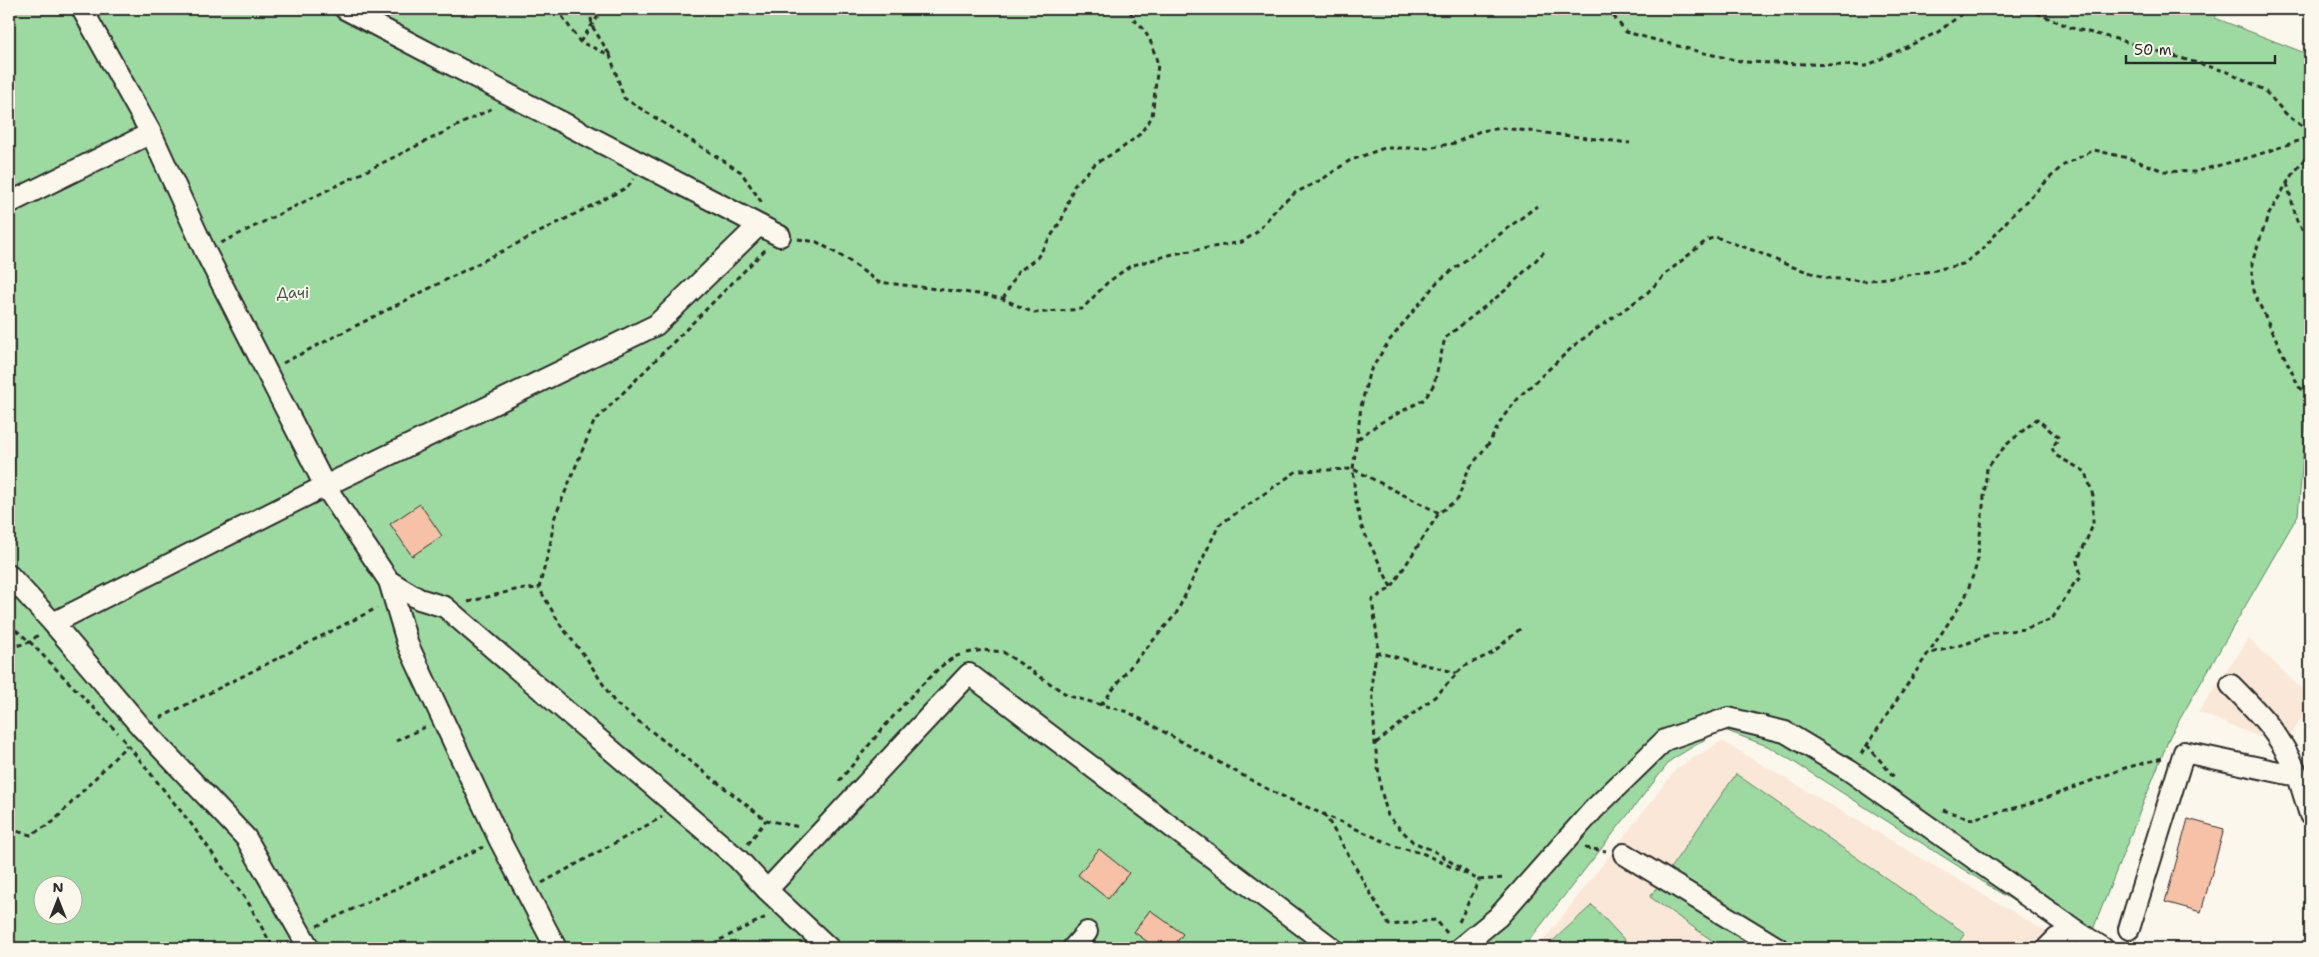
<svg xmlns="http://www.w3.org/2000/svg" width="2319" height="957" font-family="'Shantell Sans',sans-serif">
  <style>
    .built { fill: #fae7d7 }
    .green { fill: #9ddaa1; stroke: #648266; fill-rule: evenodd }
    .building { fill: #f6c1a7; stroke: #2b2b2b }
    .lines { fill: none; stroke-linecap: round; stroke-linejoin: round }
    .minor-casing { stroke: #2b2b2b; stroke-width: 24 }
    .path { stroke: #2b2b2b; stroke-width: 3; stroke-dasharray: 5 4; stroke-linecap: butt }
    .minor { stroke: #fbf7ec; stroke-width: 20 }
    .labels { text-anchor: middle; stroke-width: 4; stroke-linejoin: round; paint-order: stroke }
    .park-label { font-size: 15px; fill: #485748; stroke: #fbf7ec }
  </style>
  <rect width="100%" height="100%" fill="#fbf7ec"/>
  <filter id="ink" filterUnits="userSpaceOnUse"><feTurbulence type="fractalNoise" baseFrequency=".02" numOctaves="2"/><feDisplacementMap in="SourceGraphic" scale="10" xChannelSelector="R" yChannelSelector="G"/><feConvolveMatrix kernelMatrix="1 2 1 2 8 2 1 2 1" color-interpolation-filters="sRGB"/></filter>
  <g filter="url(#ink)">
    <path class="built" d="M2249,639L2310,697V703L2284,747L2198,712Z
      M1722,741L2057,938L2070,948H1538L1677,768Z"/>
    <path class="green" d="M9,9H2220L2215,18L2310,55V373L2298,515L2170,736L2086,947L1770,747L1722,729L1671,760L1523,948H9ZM42,884H72V914H42Z
      M1736,774L1965,933L1955,948H1723L1650,897Z
      M1592,905L1632,948H1545Z"/>
    <path class="building" d="M420,504L442,536L412,556L390,524Z
      M2188,819L2224,829L2201,912L2165,902Z
      M1099,849L1129,873L1108,899L1078,875Z
      M1150,910L1183,934L1172,948H1156L1134,932Z"/>
    <g class="lines">
      <g class="minor-casing">
        <path id="minor" d="M82,9L151,133L205,251L325,486L389,581L419,599L445,607L738,859L767,890L829,948
          M9,203L151,133
          M759,225L780,236
          M9,575L53,623L142,728L246,838L309,948
          M389,581L408,645L499,839L556,948
          M53,623L325,486L656,325L759,225L345,9
          M2231,685C2262,716 2281,735 2298,776
          M1624,854L1778,948
          M767,890L969,674L1332,948
          M2129,929L2184,752L2298,776L2310,815
          M1073,948L1087,932
          M1460,948L1498,917L1593,810L1665,740L1728,718L1785,732L1850,771L2078,932
          M2047,948L2057,938L2078,932L2103,948"/>
      </g>
      <path class="path" d="M557,9L580,42L610,55L624,98L741,172L762,203
        M590,9L592,26L610,55
        M1608,9L1626,32L1704,53L1745,62L1866,66L1938,32L1963,13L1984,9
        M1974,9L2032,11L2072,28L2120,40L2231,73L2264,90L2288,116L2310,132
        M580,42L603,9
        M2310,151L2287,183L2268,216L2252,262L2253,291L2299,387L2310,395
        M2287,183L2297,221L2310,241
        M798,239L817,242L848,260L878,282L979,294L1003,299L1034,313L1082,309L1107,283L1130,266L1173,254L1242,242L1257,232L1277,208L1295,193L1321,180L1349,161L1384,148H1427L1455,143L1480,131L1503,128L1630,143
        M221,243L493,108
        M765,250L594,422L554,519L550,546L539,588L561,626L587,659L615,703L766,820L799,827
        M1003,299L1018,272L1037,258L1062,219L1074,186L1096,163L1121,149L1140,134L1152,117L1158,64L1150,40L1142,27L1133,19L1130,9
        M283,363L628,187L633,179
        M1358,439L1378,424L1425,399L1434,384L1445,338L1507,289L1544,252
        M1391,587L1362,528L1355,497L1353,469L1361,407L1369,373L1389,341L1438,281L1537,206
        M468,602L515,590L539,588
        M9,624L30,642L118,733
        M9,648L30,642L39,634
        M1376,652L1457,673
        M967,653L983,650L1003,652L1069,696L1128,712L1271,791L1397,847L1422,853L1479,880L1505,878
        M1101,705L1131,666L1176,614L1219,525L1297,471L1353,469L1439,513
        M160,718L377,608
        M122,738L192,825L249,904L273,948
        M396,741L425,727
        M1376,743L1437,695L1463,667L1492,653L1520,629
        M1867,745L1894,777
        M1861,754L1965,598L1977,564L1987,468L2006,445L2037,419L2059,438L2052,448L2055,455L2086,472L2093,496V525L2077,562L2081,574L2080,579L2075,582L2052,619L2025,629L1993,633L1968,643L1927,654
        M839,781C861,756 934,661 960,655
        M1943,810L1971,819L2030,804L2125,768L2163,758
        M1324,813L1389,925L1436,920L1447,933
        M9,829L31,835L53,822L127,745
        M748,844L766,820
        M1585,848L1606,851
        M1468,873L1434,851L1413,842L1388,816L1381,790L1375,744L1372,679L1378,643L1372,600L1391,588L1439,513L1458,499L1468,470L1489,443L1503,417L1521,395L1577,343L1646,294L1669,271L1707,240L1716,237L1755,251L1790,266L1827,278L1864,281L1921,273L1963,264L1983,249L2012,215L2062,166L2094,150L2128,158L2164,171L2194,172L2254,156L2310,137
        M542,883L662,817
        M1459,922L1479,880L1478,879
        M317,926L483,847
        M704,948L768,916"/>
      <use href="#minor" class="minor"/>
    </g>
  </g>
  <g class="labels">
    <g class="park-label">
      <text x="293" y="298">Дачі</text>
    </g>
  </g>
  <rect width="2319" height="957" fill="none" stroke="#fbf7ec" stroke-width="30"/>
  <rect x="15" y="15" width="2289" height="927" fill="none" stroke="#2b2b2b" stroke-width="2" filter="url(#ink)"/>
  <g transform="translate(58 900)"><circle r="24" fill="#fbf7ec" stroke="#a8a59f"/>
  <path d="M0-4L9 19L0 12L-9 19Z" fill="#2b2b2b"/>
  <text y="-8" font-size="14" font-weight="bold" text-anchor="middle" fill="#2b2b2b">N</text>
  </g>
  <path d="M2126 55v8h149v-8" fill="none" stroke="#2b2b2b" stroke-width="2.5"/>
  <text x="2134" y="55" font-size="15" fill="#2b2b2b" stroke="#fbf7ec" stroke-width="4" paint-order="stroke">50 m</text>
</svg>
